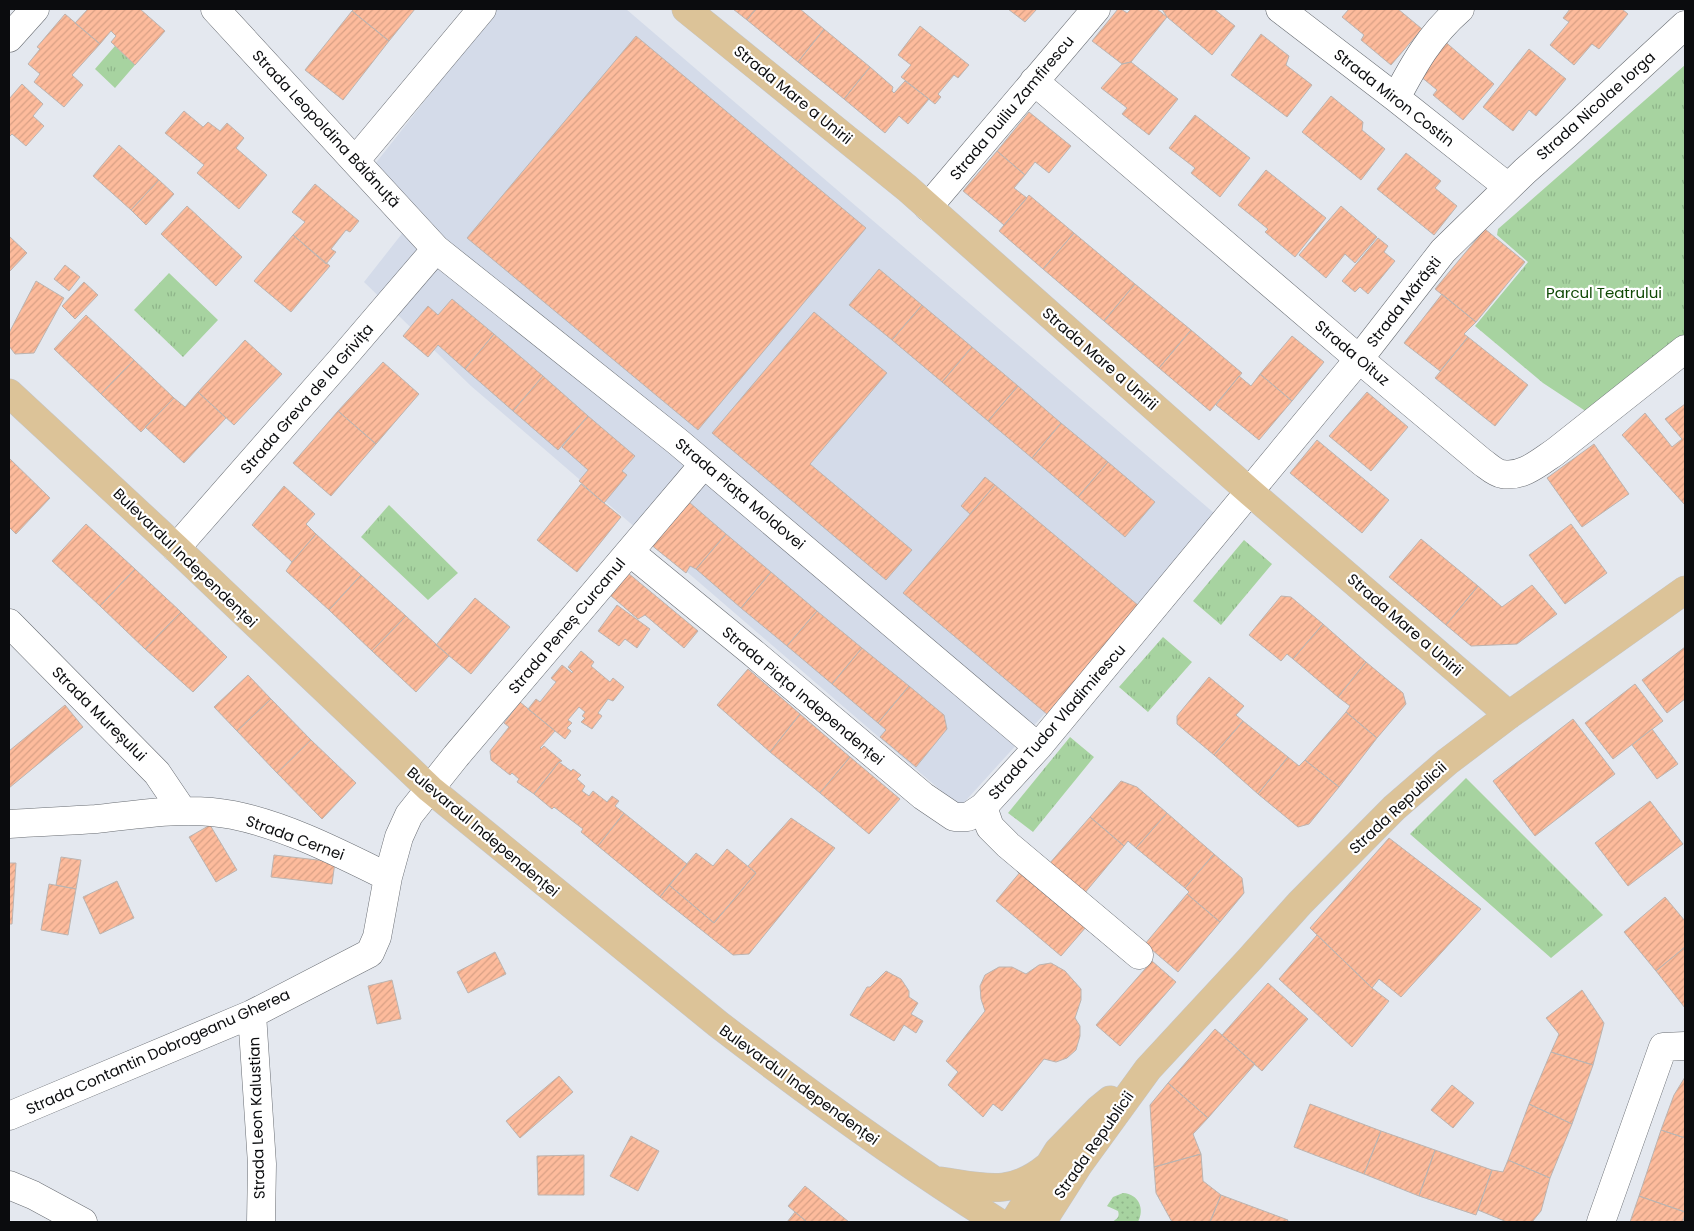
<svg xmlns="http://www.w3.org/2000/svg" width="1694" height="1231" font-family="Poppins,sans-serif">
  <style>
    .built { fill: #d4dbe9 }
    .grass { fill: url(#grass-dots) }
    .park { fill: url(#park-tufts) }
    .building { fill: url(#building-hatch); stroke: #bcb4b0 }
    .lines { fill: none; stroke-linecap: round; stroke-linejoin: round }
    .minor-casing { stroke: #696d73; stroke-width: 29 }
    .major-casing { stroke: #c4c5c5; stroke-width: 29 }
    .minor { stroke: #fff; stroke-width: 28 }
    .major { stroke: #dcc398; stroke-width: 28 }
    .labels { text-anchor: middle; stroke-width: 4.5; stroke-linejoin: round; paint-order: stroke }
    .street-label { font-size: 15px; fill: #0b0c0e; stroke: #fff }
    .park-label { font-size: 15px; fill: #0f4804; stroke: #fff }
  </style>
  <defs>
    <pattern id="grass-dots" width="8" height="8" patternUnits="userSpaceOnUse" patternTransform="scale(1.25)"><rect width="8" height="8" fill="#a7d3a0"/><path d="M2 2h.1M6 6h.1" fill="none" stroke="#8eb489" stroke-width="1.8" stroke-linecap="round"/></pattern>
    <pattern id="park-tufts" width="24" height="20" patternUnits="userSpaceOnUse" patternTransform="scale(1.25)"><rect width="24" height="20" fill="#a7d3a0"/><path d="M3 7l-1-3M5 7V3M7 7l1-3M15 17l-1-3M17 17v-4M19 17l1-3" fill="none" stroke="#8eb489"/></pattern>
    <pattern id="building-hatch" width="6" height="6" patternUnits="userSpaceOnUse" patternTransform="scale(1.25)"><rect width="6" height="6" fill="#fdbb9c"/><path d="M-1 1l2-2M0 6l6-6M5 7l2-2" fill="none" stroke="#d8a085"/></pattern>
  </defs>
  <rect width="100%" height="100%" fill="#e4e8ef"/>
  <path class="built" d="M497,9H626L1221,519L960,807L471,386L364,282L419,212L375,164Z"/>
  <path class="grass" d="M1123,1193C1139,1194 1145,1209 1138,1222H1112C1117,1219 1120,1217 1118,1211L1107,1206L1113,1197Z"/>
  <path class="park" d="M115,46L135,65L115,88L95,69Z
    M1685,65V334L1587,412L1543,383L1475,326L1528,262L1497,235L1498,229Z
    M169,273L218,320L183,357L134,310Z
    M389,505L458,573L428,600L361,537Z
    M1244,540L1272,564L1221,625L1193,601Z
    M1163,637L1192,662L1148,712L1119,687Z
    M1070,737L1094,757L1033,832L1008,813Z
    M1466,778L1603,915L1551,958L1410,834Z"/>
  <path class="building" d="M88,9H140L165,31L135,65L111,42L116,36L111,31L100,44L75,23Z
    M354,9H415L389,41L352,11Z
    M733,9H756L747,20Z
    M756,9H800L824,29L798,62L747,20Z
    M1008,9H1037L1025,22Z
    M1118,9H1121L1127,13L1131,9H1157L1167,17L1131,62L1122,64L1092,41Z
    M1162,9H1214L1235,26L1212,55L1167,17Z
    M1349,9H1398L1422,29L1391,65L1361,40L1364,35L1342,17Z
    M1570,9H1622L1628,14L1599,49L1592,44L1574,65L1550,45L1569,22L1563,18Z
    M352,11L389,41L343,100L305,70Z
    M65,14L100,44L72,75L83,85L64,107L34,82L40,74L28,64L40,49L37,47Z
    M920,26L969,65L958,78L954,75L938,94L941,97L935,104L901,77L911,65L898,55Z
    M824,29L870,67L844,99L798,62Z
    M1261,34L1289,56L1286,65L1312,85L1287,117L1231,75Z
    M636,36L866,228L698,430L467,238Z
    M1442,39L1494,84L1463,120L1433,95L1437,90L1414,71Z
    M1529,49L1566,79L1536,116L1529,110L1513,131L1483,107Z
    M1131,62L1178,99L1149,135L1122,114L1127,108L1101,88L1122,64Z
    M870,67L893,87L892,91L894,93L905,81L929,99L908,124L899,116L885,133L844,99Z
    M22,84L43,104L33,116L44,126L26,146L12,134L9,137V99Z
    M1331,96L1363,122L1362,130L1385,149L1361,180L1302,132Z
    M184,111L203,127L208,122L220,131L227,123L244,138L236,148L267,175L239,209L197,173L204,165L165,133Z
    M1029,112L1071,146L1049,173L1035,162L1025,175L997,151Z
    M1195,115L1250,158L1220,197L1191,173L1195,168L1169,148Z
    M119,145L159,180L131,210L93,176Z
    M997,151L1025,175L1014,188L1027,198L1004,225L963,191Z
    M1406,153L1441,181L1435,188L1457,206L1434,235L1377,189Z
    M1266,170L1326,218L1295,257L1265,232L1268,229L1238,205Z
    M159,180L174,194L146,225L131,210Z
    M315,184L359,221L350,232L346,230L331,249L336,252L326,264L293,235L305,222L292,212Z
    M1029,195L1074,233L1043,269L999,231Z
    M187,206L242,257L216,286L161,234Z
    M1341,206L1377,237L1355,263L1345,254L1326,278L1299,255Z
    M1485,229L1525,262L1476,322L1435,289Z
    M1074,233L1135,284L1104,321L1043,269Z
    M293,235L330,266L291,312L254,281Z
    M9,236L27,253L9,272Z
    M1378,238L1388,246L1384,252L1395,261L1368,294L1360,287L1355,292L1342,281Z
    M65,265L80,277L69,291L54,279Z
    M879,269L922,305L892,340L849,305Z
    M36,281L64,298L34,353L15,354L9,346V333Z
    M84,282L98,295L75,319L62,306Z
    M1135,284L1191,330L1159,368L1104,321Z
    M1442,294L1476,322L1464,334L1468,337L1440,371L1404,343Z
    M452,299L494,334L465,369L438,345L428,357L403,336L428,306L438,315Z
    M922,305L972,347L942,382L892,340Z
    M814,312L887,373L810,464L912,550L886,580L712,433Z
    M86,315L134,360L101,394L54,349Z
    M1191,330L1242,373L1210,411L1159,368Z
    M494,334L543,376L513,411L465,369Z
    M1292,336L1324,362L1292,401L1260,374Z
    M1468,337L1528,385L1495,426L1435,378Z
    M245,340L282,374L234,425L198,392Z
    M972,347L1018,386L988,421L942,382Z
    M134,360L174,398L141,432L101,394Z
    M383,362L419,394L376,444L338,411Z
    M1260,374L1292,401L1259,440L1216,405L1239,376L1251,386Z
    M543,376L588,416L558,450L513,411Z
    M1018,386L1061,423L1032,458L988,421Z
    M198,392L226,418L184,463L145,427L174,398L185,407Z
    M1367,392L1408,427L1371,471L1329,436Z
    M1685,404V505L1622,435L1645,413L1672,447L1682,439L1665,419Z
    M338,411L376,444L331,496L293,463Z
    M588,416L635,456L622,471L627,475L604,503L579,481L588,470L562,447Z
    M1061,423L1108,462L1078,497L1032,458Z
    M1317,440L1389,500L1362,533L1290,473Z
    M1594,444L1629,494L1582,527L1547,478Z
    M9,458L50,498L16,534L9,527Z
    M1108,462L1155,502L1125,537L1078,497Z
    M985,477L995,485L970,514L961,506Z
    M581,484L621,517L577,572L537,540Z
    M995,485L1139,606L1048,715L903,593Z
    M284,486L315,514L306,524L316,534L292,562L252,525Z
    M689,502L726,534L696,569L690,566L686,573L650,544Z
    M86,524L135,569L100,606L52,561Z
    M1571,524L1607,573L1565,604L1529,555Z
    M316,534L361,575L329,610L286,571L292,562Z
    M726,534L771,572L741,608L696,569Z
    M1421,539L1478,586L1446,625L1389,577Z
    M135,569L181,612L145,649L100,606Z
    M771,572L817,611L787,646L741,608Z
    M628,573L698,631L684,648L645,615L638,619L610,595Z
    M361,575L406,616L372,651L329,610Z
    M1532,585L1557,614L1517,644L1471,646L1446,625L1478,586L1502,607Z
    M1281,596L1291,597L1323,624L1293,659L1287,654L1281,661L1249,635Z
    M475,598L510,627L471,674L436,645Z
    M617,605L650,629L637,648L625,639L619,646L598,631Z
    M817,611L862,648L832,684L787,646Z
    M181,612L227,657L193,692L145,649Z
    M406,616L449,656L416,692L372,651Z
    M1323,624L1366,662L1338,697L1293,659Z
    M1685,647V699L1667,713L1642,680Z
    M862,648L909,686L878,723L832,684Z
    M581,651L594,662L591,666L610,682L613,678L624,687L613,701L608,699L598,713L602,716L592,729L581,722L585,718L582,716L585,712L579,707L568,720L572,723L567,728L571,731L565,739L528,709L536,699L540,702L556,682L551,678L562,665L572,673L573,672L568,667Z
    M1366,662L1403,693L1406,704L1377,738L1346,712L1350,706L1338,697Z
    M748,669L800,714L770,752L717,705Z
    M248,675L271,699L237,731L214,707Z
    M1209,677L1244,706L1236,715L1243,721L1214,755L1177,724V716Z
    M1635,684L1663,721L1613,759L1585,723Z
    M909,686L944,715L947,729L916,767L880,737L886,730L878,723Z
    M271,699L311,740L277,773L237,731Z
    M520,702L555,731L540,748L541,749L544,746L562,761L559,762L534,794L517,782L519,779L512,773L510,775L491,760L490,751L509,727L504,723Z
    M65,705L83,727L9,788V751Z
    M1346,712L1377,738L1339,787L1305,760Z
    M800,714L850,757L820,793L770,752Z
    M1573,719L1615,774L1535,836L1493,781Z
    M1243,721L1288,757L1258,794L1214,755Z
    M1652,729L1678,764L1657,779L1632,745Z
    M311,740L356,783L322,819L277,773Z
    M850,757L900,799L869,834L820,793Z
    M1288,757L1299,766L1305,760L1339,787L1309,824L1298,827L1258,794Z
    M559,762L571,771L573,769L581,775L577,779L585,786L582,791L589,796L593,791L607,802L612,796L619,801L615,806L624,813L598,846L581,832L583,829L554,807L552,809L534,794Z
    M1121,781L1137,787L1167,813L1136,848L1128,841L1124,846L1090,817Z
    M1650,801L1683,844L1628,886L1595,843Z
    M624,813L687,864L660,897L598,846Z
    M1167,813L1214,854L1185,888L1136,848Z
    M1090,817L1124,846L1084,894L1049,864Z
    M791,818L835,848L749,954L733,955L660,897L669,885L714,923L756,873L748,866Z
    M210,825L237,870L216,882L189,837Z
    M1389,838L1481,909L1401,997L1379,979L1372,988L1310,928Z
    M727,849L756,873L714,923L669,885L696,853L713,866Z
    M1214,854L1242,878L1244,893L1220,922L1187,894L1189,892L1185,888Z
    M274,855L335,862L332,884L271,877Z
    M61,857L81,860L76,889L56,885Z
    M9,863H16L12,924H9Z
    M1021,871L1086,927L1061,956L996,901Z
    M117,881L134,918L100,934L83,897Z
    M49,884L76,889L68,935L41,930Z
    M1187,894L1220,922L1178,972L1145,944Z
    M1665,897L1685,921V947L1656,971L1624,932Z
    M1317,935L1372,988L1389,1001L1352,1047L1279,979Z
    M1685,947V1008L1656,971Z
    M495,952L506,974L468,993L457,972Z
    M1152,961L1176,982L1120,1046L1096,1025Z
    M1051,963L1065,971L1081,989V1000L1075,1018L1080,1026V1036L1076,1050L1067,1058L1056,1062L1044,1059L1002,1111L993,1104L983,1117L948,1085L958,1072L946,1061L985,1011L981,999L980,986L985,975L999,967H1012L1026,974L1039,965Z
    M886,971L901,979L909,991V997L918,1003L911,1014L923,1021L916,1033L904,1025L894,1041L850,1015L867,987H870Z
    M392,980L401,1019L377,1024L368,986Z
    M1268,983L1308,1019L1262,1071L1222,1035Z
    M1582,990L1604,1023L1593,1065L1551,1052L1559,1034L1546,1018Z
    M1215,1029L1255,1064L1208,1118L1168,1083Z
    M1551,1052L1593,1065L1572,1124L1529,1104Z
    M559,1076L573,1092L520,1138L506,1121Z
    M1685,1077V1138L1661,1130L1674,1095Z
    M1168,1083L1208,1118L1193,1134L1201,1154L1154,1167L1150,1105Z
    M1452,1085L1474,1103L1453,1128L1431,1110Z
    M1310,1104L1381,1131L1364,1174L1294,1147Z
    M1529,1104L1572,1124L1550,1178L1508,1160Z
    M1661,1130L1685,1138V1212L1639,1196Z
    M1381,1131L1435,1150L1419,1196L1364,1174Z
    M631,1136L659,1151L638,1191L610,1176Z
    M1435,1150L1492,1170L1476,1215L1419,1196Z
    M1201,1154L1203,1181L1221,1195L1210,1222H1172L1156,1193L1154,1167Z
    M584,1155V1195H538L537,1156Z
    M1508,1160L1550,1178L1541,1211L1532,1222H1507L1478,1210L1492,1170L1503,1172Z
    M805,1186L849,1222H807L795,1212L788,1206Z
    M1221,1195L1288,1220L1287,1222H1210Z
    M1639,1196L1685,1212L1683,1222H1630Z
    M795,1212L807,1222H787Z"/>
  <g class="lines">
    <g class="minor-casing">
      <path id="minor" d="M215,9L436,249L678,442L1038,747
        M1280,9L1396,98L1508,187
        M9,38L35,9
        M1034,81L1359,359L1482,462C1488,466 1495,473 1502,474C1522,478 1540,462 1555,452L1685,349
        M1396,98C1414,64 1430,35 1460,9
        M355,161L482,9
        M928,207L1096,9
        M176,548L340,361L436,249
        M630,552L752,652L923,796L954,817H968L983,807L1038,747L1359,359L1443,251L1525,171L1567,134L1685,25
        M9,623L157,773L182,810
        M983,807L990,827L1008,845L1139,955
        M9,824C38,822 67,821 96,819C142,814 188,806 233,815C287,826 339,853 388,877
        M252,1014L262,1164L261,1222
        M9,1116L252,1014L370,953L377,937L388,877L399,837L409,815L456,756L704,464
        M9,1185L33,1195L83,1222
        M1601,1222L1663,1047L1685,1046"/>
    </g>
    <g class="major-casing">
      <path id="major" d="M686,9L907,188L1250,492L1509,715
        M9,393L176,548L430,789L718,1024C809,1094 901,1161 998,1222
        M941,1181C983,1187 1011,1197 1047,1167
        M1014,1222L1058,1151L1099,1109L1110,1100
        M1042,1222L1079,1164L1148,1069L1249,960L1300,903L1394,808L1447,762L1509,715L1685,590"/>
    </g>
    <use href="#minor" class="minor"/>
    <use href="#major" class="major"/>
  </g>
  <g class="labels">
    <g class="street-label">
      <text transform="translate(793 95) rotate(39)" y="5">Strada Mare a Unirii</text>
      <text transform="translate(1394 98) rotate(38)" y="5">Strada Miron Costin</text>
      <text transform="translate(1596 106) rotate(-42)" y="5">Strada Nicolae Iorga</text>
      <text transform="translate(1012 108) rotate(-50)" y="5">Strada Duiliu Zamfirescu</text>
      <text transform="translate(326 129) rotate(47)" y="5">Strada Leopoldina Bălănuță</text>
      <text transform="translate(1404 302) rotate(-52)" y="5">Strada Mărăști</text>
      <text transform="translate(1352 353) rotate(40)" y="5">Strada Oituz</text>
      <text transform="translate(1100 359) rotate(41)" y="5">Strada Mare a Unirii</text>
      <text transform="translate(307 399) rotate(-49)" y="5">Strada Greva de la Grivița</text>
      <text transform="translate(740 494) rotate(40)" y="5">Strada Piața Moldovei</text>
      <text transform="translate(185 558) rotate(44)" y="5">Bulevardul Independenței</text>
      <text transform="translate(1405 625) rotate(41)" y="5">Strada Mare a Unirii</text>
      <text transform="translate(567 626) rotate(-50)" y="5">Strada Peneș Curcanul</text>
      <text transform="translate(803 696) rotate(40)" y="5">Strada Piața Independenței</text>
      <text transform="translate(99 714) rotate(45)" y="5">Strada Mureșului</text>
      <text transform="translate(1057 722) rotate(-49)" y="5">Strada Tudor Vladimirescu</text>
      <text transform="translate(1398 808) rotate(-43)" y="5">Strada Republicii</text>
      <text transform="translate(483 832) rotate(40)" y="5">Bulevardul Independenței</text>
      <text transform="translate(295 838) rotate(20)" y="5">Strada Cernei</text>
      <text transform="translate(158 1052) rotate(-24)" y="5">Strada Contantin Dobrogeanu Gherea</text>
      <text transform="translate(799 1085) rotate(36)" y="5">Bulevardul Independenței</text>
      <text transform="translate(257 1118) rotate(-92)" y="5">Strada Leon Kalustian</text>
      <text transform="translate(1094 1145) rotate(-55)" y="5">Strada Republicii</text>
    </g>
    <g class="park-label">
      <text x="1604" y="298">Parcul Teatrului</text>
    </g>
  </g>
  <rect width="1694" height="1231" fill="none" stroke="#0b0c0e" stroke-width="20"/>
</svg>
